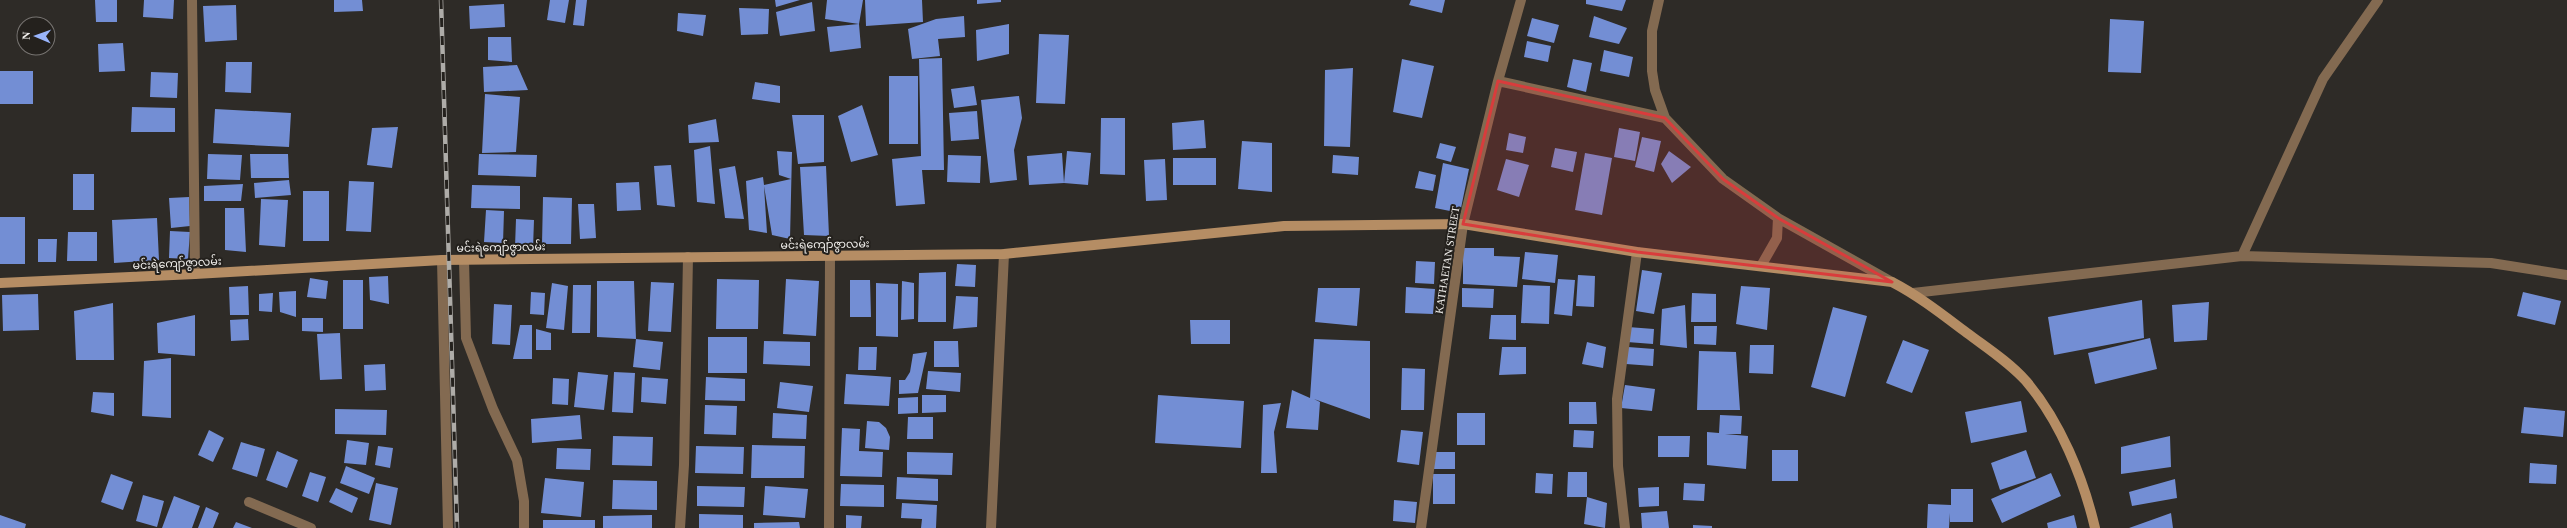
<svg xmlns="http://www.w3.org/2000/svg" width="2567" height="528" font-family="'Times New Roman','Noto Sans Myanmar',serif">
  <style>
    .building { fill: #738ed4 }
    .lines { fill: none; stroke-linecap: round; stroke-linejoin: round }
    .street { stroke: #836a51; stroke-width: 10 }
    .secondary { stroke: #b58d64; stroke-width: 10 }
    .rail-casing { stroke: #aeaca8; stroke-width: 4.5 }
    .rail { stroke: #24211d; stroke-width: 3; stroke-dasharray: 9; stroke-linecap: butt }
    .marked { fill: #d93c3c; fill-opacity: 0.2; stroke: #d93c3c; stroke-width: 3; stroke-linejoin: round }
    .labels { text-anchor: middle; stroke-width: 4; stroke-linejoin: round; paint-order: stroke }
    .street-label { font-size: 11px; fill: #f3f1ee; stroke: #24211d }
  </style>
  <rect width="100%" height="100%" fill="#2e2b27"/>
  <path class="building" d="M95,0H117V22H96Z
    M144,0H174L173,19L143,17Z
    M334,0H362L363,11L334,12Z
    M550,0H569L565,23L547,20Z
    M576,0H587L584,26L573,25Z
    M775,0H800L776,7Z
    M827,0H863L859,24L825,19Z
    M865,0H922L923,22L866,26Z
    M977,0H1001V2L977,4Z
    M1411,0H1445L1442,13L1409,5Z
    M1586,0H1626L1622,11L1586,4Z
    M812,2L815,31L780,36L776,12Z
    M504,4L505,27L470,29L469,6Z
    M236,5L237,40L205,42L203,6Z
    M739,8L769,9L768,34L741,35Z
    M678,13L706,15L703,36L677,31Z
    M964,16L965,37L938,39L940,56L912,59L908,29L936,19Z
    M1594,16L1627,28L1619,44L1589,37Z
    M1532,18L1559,25L1554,43L1527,36Z
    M2110,19L2144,21L2141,73L2108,72Z
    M859,24L861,48L830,52L827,27Z
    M1009,24V54L977,61L976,30Z
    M1039,34L1069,35L1065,104L1036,103Z
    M488,37H511L512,62L488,60Z
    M1527,41L1551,46L1548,62L1524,57Z
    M123,43L125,71L99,72L98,44Z
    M1604,50L1633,57L1629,77L1600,71Z
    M942,58L944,170H922L925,204L896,206L892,159L921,156L919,59Z
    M1402,59L1434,66L1422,118L1393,112Z
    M1573,59L1592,63L1586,92L1567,87Z
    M226,62H252L251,93L225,92Z
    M517,65L528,90L484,92L483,67Z
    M1353,68L1350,147L1324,146L1325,70Z
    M0,71H33V104H0Z
    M151,72L178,73L177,98L150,97Z
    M889,76H918V144H889Z
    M755,82L780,86V103L752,99Z
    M974,86L977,105L954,108L951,89Z
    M485,94L520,97L516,152L482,153Z
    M1019,96L1022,118L1014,150L1017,180L990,183L981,100Z
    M862,105L878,155L851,162L838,116Z
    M132,107L175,108V132H131Z
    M215,109L291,113L289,147L213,143Z
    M977,111L979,139L951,141L949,113Z
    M792,115H824V162L798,164Z
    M1101,118H1125V175L1100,174Z
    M716,119L719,142L689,143L688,125Z
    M1204,120L1206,148L1173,150L1172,123Z
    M398,127L392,168L367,165L372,128Z
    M1619,128L1640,132L1635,161L1614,157Z
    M1509,133L1526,137L1523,153L1506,150Z
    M1642,137L1661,141L1654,172L1635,167Z
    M1242,141L1272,143V192L1238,189Z
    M1440,143L1456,147L1451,162L1436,158Z
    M710,146L715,204L697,202L694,150Z
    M1555,148L1577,152L1573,172L1551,167Z
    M777,151L792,152L790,239L772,235L764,186L767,233L749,230L746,181L763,177L764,185L791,179L779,175Z
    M1067,151L1091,153L1088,185L1064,183L1029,185L1027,156L1062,153L1064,183Z
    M1669,151L1691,167L1672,183L1661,164Z
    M1585,153L1612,158L1602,215L1575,210Z
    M208,154L242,155L240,180L207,179Z
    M250,154H288L289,178H251Z
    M479,154L537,155L536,177L478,175Z
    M948,155L981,156L980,183L947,182Z
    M1333,155L1359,157L1358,175L1332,173Z
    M1173,158H1216V185H1173Z
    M1165,159L1167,200L1146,201L1144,160Z
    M1506,159L1529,165L1519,197L1497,190Z
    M1443,163L1469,169L1460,213L1435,208Z
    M671,165L675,207L657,205L654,166Z
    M735,166L744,219L725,218L719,169Z
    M826,166L829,236L804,235L800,167Z
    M1419,171L1436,175L1433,191L1415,188Z
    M73,174H94V210H73Z
    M289,180L291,195L255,198L254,183Z
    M349,181L374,182L371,232L346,231Z
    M639,182L641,210L617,211L616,183Z
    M243,184L241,201H204V186Z
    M472,185L520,186V209L471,208Z
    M303,191H329V241H303Z
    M189,197L190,226L171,228L169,198Z
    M543,197L572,198L571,244H542Z
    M261,199L288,200L285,247L259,245Z
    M578,204H594L596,238L580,239Z
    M225,208H244L246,252L225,250Z
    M486,210L504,211L503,243L484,242Z
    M0,217H25V264H0Z
    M157,218L159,260L114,263L112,220Z
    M516,219L534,220L533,248L515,247Z
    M170,231L190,232L188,259L169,258Z
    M68,232H97V261H67Z
    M38,239H57L56,262H38Z
    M1463,248H1494V256L1520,257L1517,287L1463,284Z
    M1525,252L1558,255L1555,283L1522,279Z
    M1416,261L1435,262L1434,284L1415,283Z
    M957,264L976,265L975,287L955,286Z
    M1642,270L1662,273L1654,314L1636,311Z
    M946,272V322H918L919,273Z
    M1578,275L1595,276L1594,307L1576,306Z
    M388,276L389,304L370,300L369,277Z
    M310,278L328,281L326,299L307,297Z
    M717,279L759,280L758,329H716Z
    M786,279L819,281L816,336L783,334Z
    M1558,279L1575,280L1572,316L1554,314Z
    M343,280H363V329H343Z
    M850,280H870L871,317H850Z
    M597,281H634L636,339L597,337Z
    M902,281L914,283V319L901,320Z
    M651,282L674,283L671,332L648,331Z
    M552,283L568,286L564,330L546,328Z
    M876,283L898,284V337L876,336Z
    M573,285H591L590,333H572Z
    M1523,285L1550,286L1549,324L1521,323Z
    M248,286L249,315H230L229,287Z
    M1741,286L1770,288L1767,330L1736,324Z
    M1406,287L1435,289L1433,314L1405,313Z
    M1318,288H1360L1357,326L1315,322Z
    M1462,288L1494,289L1493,308L1462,307Z
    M296,291V317L280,312L279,292Z
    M531,292L545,293L544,315L530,314Z
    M2523,292L2561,301L2555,325L2517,316Z
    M273,293L272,312L259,311V294Z
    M1692,293L1716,294V322H1691Z
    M38,294L39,330L3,331L2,295Z
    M956,296L978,297L977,327L953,329Z
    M2142,300L2144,338L2054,355L2048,317Z
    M2209,302L2207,340L2174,342L2172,305Z
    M113,303L114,360H76L74,311Z
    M494,304L512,305L510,345L492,344Z
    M1685,305L1687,348L1660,345L1662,309Z
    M1833,307L1867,316L1845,397L1811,387Z
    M195,315V356L158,353L157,323Z
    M1491,315H1516V340L1489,339Z
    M302,318H323V332L302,331Z
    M248,319L249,340L231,341L230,320Z
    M1190,320H1230V344H1191Z
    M520,325H532V359H513Z
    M1694,326H1717L1716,345L1694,344Z
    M1628,327L1654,329L1653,344L1627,342Z
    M536,329L551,333V350H536Z
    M340,333L342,379L320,380L317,334Z
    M708,337H747V373H708Z
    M2150,338L2157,369L2095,384L2088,353Z
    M636,339L663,342L660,370L633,367Z
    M1314,339L1370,341V419L1314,399L1320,402L1318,430L1286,428L1292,390L1310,398Z
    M1903,340L1929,350L1912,393L1886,383Z
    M764,341L810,342V366L763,364Z
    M934,341H958L959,367H934Z
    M1587,342L1606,347L1603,368L1582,364Z
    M1750,345H1774L1773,374L1749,373Z
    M859,347H877L876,370H858Z
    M1502,347H1526V374L1499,375Z
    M1628,347L1654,349L1653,366L1626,364Z
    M1699,351L1736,352L1740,410H1697Z
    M927,352L918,393L899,394V380H905L910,372L913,354Z
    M171,358V418L142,416L144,361Z
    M385,364L386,390L365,391L364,365Z
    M1402,368L1425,369L1424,410H1401Z
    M928,371L961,373L960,392L926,389Z
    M578,372L608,375L604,410L574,407Z
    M614,372L635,373L633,413L612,412Z
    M846,374L891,377L889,406L844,404Z
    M642,377L668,379L666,404L641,402Z
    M706,377L745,379V401L705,400Z
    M553,378L569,379L568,405L552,404Z
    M780,382L813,386L809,412L777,408Z
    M1625,385L1655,389L1652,411L1621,408Z
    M93,392L114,393V416L91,412Z
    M922,395H946V412L922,413Z
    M1158,395L1244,401L1241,448L1155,443Z
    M918,397V413L898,414V398Z
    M2021,401L2027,432L1971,443L1965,412Z
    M1569,402H1596L1597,424H1569Z
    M1281,403L1274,432L1277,473H1261L1263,405Z
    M705,405L737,406L736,435L704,434Z
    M2524,407L2565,411L2563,437L2521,433Z
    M335,409L387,410L386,435L335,434Z
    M773,413L807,415L806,439L772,438Z
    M1457,413H1485V445H1457Z
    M580,415L582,439L532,443L531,419Z
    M1720,415L1742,416L1741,434H1725L1748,436L1746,469L1707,465V432L1719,433Z
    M908,417H933V439H907Z
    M867,421L879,422L886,428L890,437L889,450L865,448Z
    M842,428L860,429L859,451L883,452L882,477L840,476Z
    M209,430L224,438L213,462L198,455Z
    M1401,430L1423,432L1419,465L1397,462Z
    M1574,430L1594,431L1593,448L1573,447Z
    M613,436L653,437L652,466L612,465Z
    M1658,436H1690L1689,457H1658Z
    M2170,436L2171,467L2121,474V447Z
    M347,440L369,443L366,465L344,463Z
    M241,442L265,449L257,477L232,469Z
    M752,445L805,446L804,478H751Z
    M378,446L393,448L390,468L375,465Z
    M696,446L744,447L743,474L695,473Z
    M557,448L591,449L590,470L556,469Z
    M1772,450H1798V481H1772Z
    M2026,450L2036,478L2000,490L1991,463Z
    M277,451L298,460L287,488L266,480Z
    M907,452L953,453L952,475L907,474Z
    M1433,452H1455V469H1432Z
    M2530,463L2557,465L2556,484L2529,483Z
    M346,466L375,478L369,494L340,483Z
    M310,472L326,477L318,502L302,496Z
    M1568,472H1587V497H1567Z
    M1536,473L1553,474L1552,494L1535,493Z
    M2051,473L2061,496L2002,523L1991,499Z
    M111,474L133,482L123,510L101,502Z
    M1433,474H1455V504H1433Z
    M897,477L938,479V501L896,499Z
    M545,478L584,482L581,517L541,513Z
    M2175,479L2177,498L2132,506L2129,492Z
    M613,480L657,481V510L612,509Z
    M376,483L398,488L391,525L369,520Z
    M1684,483L1705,484L1704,501L1683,500Z
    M841,484L884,485V507L840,506Z
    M697,486L745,487L744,507L697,506Z
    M765,486L808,489L805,518L763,515Z
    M1659,487V506L1639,507L1638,488Z
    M336,488L358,498L352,513L329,502Z
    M1951,489H1973V522H1950V513L1949,528H1927L1928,504L1951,505Z
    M143,495L164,501L157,527L136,521Z
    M174,496L200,506L192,528H162Z
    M1587,497L1607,503L1605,528L1584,524Z
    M1394,500L1417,502L1415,523L1393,521Z
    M902,503L937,505L936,528H921L922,519L901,518Z
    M206,507L219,513L213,528H198Z
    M1667,511L1669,528H1642L1641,513Z
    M2171,513L2173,528H2129Z
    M699,514L743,515V528H699Z
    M0,515L26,524L25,528H0Z
    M652,515V528H603V516Z
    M846,515L862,516L861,528H846Z
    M2074,515L2077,528H2048L2047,523Z
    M543,520H595V528H543Z
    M236,522L252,528H233Z
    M799,522L800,528H754V523Z
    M1693,525L1712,526V528H1693Z"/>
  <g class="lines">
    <path class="street" d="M192,0L195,274
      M1659,0L1652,31V71L1655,90L1665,118L1723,179L1778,218L1892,282
      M1498,81L1665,118
      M2242,256L2323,79L2378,0
      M442,260L448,528
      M464,260L466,338L493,409L517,460L524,501V528
      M1761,266L1777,238L1778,218
      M1913,293L2242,256L2491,263L2567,275
      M249,502L311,528
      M680,528L684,465L688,257
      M829,528L830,255
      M991,528L1004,254
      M1421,528L1463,224L1498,81L1521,0
      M1625,528L1618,466L1617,399L1637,252"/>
    <path class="secondary" d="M0,283L195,274L442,260L1004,254L1284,226L1463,224L1637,252L1892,282C1919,296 1943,315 1967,333C1987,348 2009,362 2026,381C2060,421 2083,477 2095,528"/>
    <g class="rail-casing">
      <path id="rail" d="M441,0L457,528"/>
    </g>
    <use href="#rail" class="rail"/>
  </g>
  <path class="marked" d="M1498,81L1665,118L1723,179L1778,218L1892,282L1637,252L1463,224Z"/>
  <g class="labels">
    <g class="street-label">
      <text transform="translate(825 244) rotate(-1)" y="4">မင်းရဲကျော်ဇွာလမ်း</text>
      <text transform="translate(501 247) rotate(-1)" y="4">မင်းရဲကျော်ဇွာလမ်း</text>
      <text transform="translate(1447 260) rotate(-81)" y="4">KATHAETAN STREET</text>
      <text transform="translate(177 263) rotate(-3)" y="4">မင်းရဲကျော်ဇွာလမ်း</text>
    </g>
  </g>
  <g transform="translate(36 36) rotate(272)"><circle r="19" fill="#24211d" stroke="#777471"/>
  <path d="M0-3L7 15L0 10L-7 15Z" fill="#99b5fd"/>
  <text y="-6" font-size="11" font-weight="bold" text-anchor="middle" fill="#f3f1ee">N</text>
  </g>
</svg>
